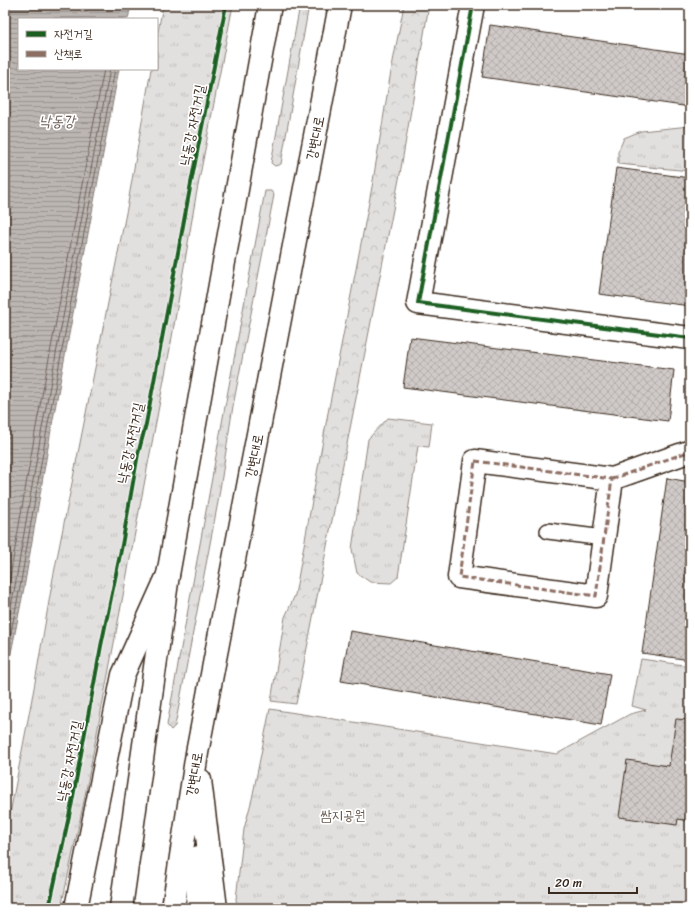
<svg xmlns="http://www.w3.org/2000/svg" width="695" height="913" font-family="Sriracha,'Poor Story',sans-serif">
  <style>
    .grass { fill: url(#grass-tufts); stroke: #8e857e }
    .forest { fill: url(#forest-crowns); stroke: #8e857e }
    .water { fill: url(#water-rules); stroke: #887e77 }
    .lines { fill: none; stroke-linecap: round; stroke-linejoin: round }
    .shore { stroke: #6f625a; stroke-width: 1 }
    .building { fill: url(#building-cross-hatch); stroke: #3b2a1e }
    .lane-casing { stroke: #3b2a1e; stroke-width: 18 }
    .street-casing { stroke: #3b2a1e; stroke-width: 25 }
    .secondary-casing { stroke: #3b2a1e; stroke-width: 25 }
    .primary-casing { stroke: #3b2a1e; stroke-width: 25 }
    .lane { stroke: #fff; stroke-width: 15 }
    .street { stroke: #fff; stroke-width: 22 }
    .secondary { stroke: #fff; stroke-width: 22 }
    .primary { stroke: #fff; stroke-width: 22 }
    .quiet { stroke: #8d6e63; stroke-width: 3; stroke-dasharray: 6 3; stroke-linecap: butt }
    .cycleway-casing { stroke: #fff; stroke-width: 6 }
    .cycleway { stroke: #1b5e20; stroke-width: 4 }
    .labels { text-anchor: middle; stroke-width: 3.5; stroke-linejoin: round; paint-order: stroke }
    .street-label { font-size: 14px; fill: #3b2a1e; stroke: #fff }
    .park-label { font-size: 14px; fill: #65584e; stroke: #fff }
    .water-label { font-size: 15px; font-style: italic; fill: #685b52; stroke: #fff }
  </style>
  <defs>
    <pattern id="grass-tufts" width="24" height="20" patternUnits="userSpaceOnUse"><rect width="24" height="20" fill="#e2e0de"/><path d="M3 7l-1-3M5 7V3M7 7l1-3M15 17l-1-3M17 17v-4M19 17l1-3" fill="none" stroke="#c3c0be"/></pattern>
    <pattern id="forest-crowns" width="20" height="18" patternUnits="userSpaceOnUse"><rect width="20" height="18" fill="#e2e0de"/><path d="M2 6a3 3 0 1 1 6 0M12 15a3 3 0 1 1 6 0" fill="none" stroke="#c3c0be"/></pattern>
    <pattern id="water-rules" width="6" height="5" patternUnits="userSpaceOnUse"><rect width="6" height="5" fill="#bcb6b3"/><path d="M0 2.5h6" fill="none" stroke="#9a9491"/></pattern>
    <pattern id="building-cross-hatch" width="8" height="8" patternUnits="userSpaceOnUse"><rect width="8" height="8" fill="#cfcac7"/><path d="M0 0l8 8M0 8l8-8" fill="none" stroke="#b3aeaa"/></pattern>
  </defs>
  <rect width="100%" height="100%" fill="#fff"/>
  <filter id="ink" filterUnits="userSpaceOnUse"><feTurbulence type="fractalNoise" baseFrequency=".025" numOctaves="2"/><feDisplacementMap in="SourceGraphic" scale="8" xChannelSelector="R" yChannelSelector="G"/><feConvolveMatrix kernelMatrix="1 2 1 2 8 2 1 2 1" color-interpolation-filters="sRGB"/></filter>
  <g filter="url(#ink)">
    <path class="grass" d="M163,5H233L196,196L171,343L84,801L61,908H5V840L34,688L53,578L128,203L151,69H157V37Z
      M300,5H309L281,164L275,166L271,163Z
      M690,126V171L618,164V152L624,138L641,131Z
      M265,191H271L274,195L233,406L218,502L175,726L171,730L167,725L224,412L234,359Z
      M388,418L432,423L429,447L418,446L398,577L391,583L370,582L357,573L352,549L368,439Z
      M641,659L690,666V908H237L236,899L244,829L252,799L270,709L557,754L630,714L646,710L632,706Z"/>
    <path class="forest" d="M404,5H429L400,174L296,704L271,701L285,617L295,595L327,418L372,187L390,77Z"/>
    <path class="water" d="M5,5H131L128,19H19V69H119L51,430L24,588L5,683Z"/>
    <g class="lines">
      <path class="shore" d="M5,606L36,427L104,69
        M5,637L15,586L42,428L110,69
        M5,662L20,587L47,429L115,69"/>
    </g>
    <path class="building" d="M490,25L690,54V107L482,77Z
      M616,168L690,178V306L599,294Z
      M410,337L674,370L668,421L403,387Z
      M667,478L690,482V660L642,653Z
      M350,631L610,674L601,725L341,681Z
      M676,719L690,720V821L678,819L677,825L619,817L627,760L669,766Z"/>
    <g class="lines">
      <g class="lane-casing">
        <path id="lane" d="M548,531L604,538"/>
      </g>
      <g class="street-casing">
        <path id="street" d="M473,5L418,303L690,338
          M475,461L612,479L596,596L459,577Z
          M612,479L688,452H690"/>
      </g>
      <g class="secondary-casing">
        <path id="secondary" d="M200,780L216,908
          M121,908L168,575L270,5
          M173,908L197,753L340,5
          M197,908L199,872V857"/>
      </g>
      <g class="primary-casing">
        <path id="primary" d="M76,908L123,675L168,575"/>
      </g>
      <use href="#lane" class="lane"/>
      <use href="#street" class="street"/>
      <use href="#secondary" class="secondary"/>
      <use href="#primary" class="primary"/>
      <path class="quiet" d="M475,461L612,479L596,596L459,577Z
        M612,479L688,452H690"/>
      <g class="cycleway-casing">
        <path id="cycleway" d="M473,5L418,303L690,338
          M49,908L72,802L101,646L122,545L138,454L146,424L191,183L226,5"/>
      </g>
      <use href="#cycleway" class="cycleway"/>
    </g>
  </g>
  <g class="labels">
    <g class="street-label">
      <text transform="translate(192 125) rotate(-79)" y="5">낙동강 자전거길</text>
      <text transform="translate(315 138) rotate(-79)" y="5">강변대로</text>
      <text transform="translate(130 443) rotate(-78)" y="5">낙동강 자전거길</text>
      <text transform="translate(254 456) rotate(-79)" y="5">강변대로</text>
      <text transform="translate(69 761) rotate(-79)" y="5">낙동강 자전거길</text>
      <text transform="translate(194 774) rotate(-81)" y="5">강변대로</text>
    </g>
    <g class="park-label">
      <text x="343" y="820">쌈지공원</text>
    </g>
    <g class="water-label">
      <text x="57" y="126">낙동강</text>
    </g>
  </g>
  <rect width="695" height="913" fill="none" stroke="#fff" stroke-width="20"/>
  <rect x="10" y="10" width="675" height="893" fill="none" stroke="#3b2a1e" stroke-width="1.5" filter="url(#ink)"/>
  <rect x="18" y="18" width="140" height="52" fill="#ffffff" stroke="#b1aaa5"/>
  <rect x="26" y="31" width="20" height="6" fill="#1b5e20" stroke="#b1aaa5"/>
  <text x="54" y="38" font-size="12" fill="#3b2a1e">자전거길</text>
  <rect x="26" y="51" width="20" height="6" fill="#8d6e63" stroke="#b1aaa5"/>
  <text x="54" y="58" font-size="12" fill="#3b2a1e">산책로</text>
  <path d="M549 887v6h88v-6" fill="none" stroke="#3b2a1e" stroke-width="2"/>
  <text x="555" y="887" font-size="12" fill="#3b2a1e" stroke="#ffffff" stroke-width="3" paint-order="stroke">20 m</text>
</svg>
